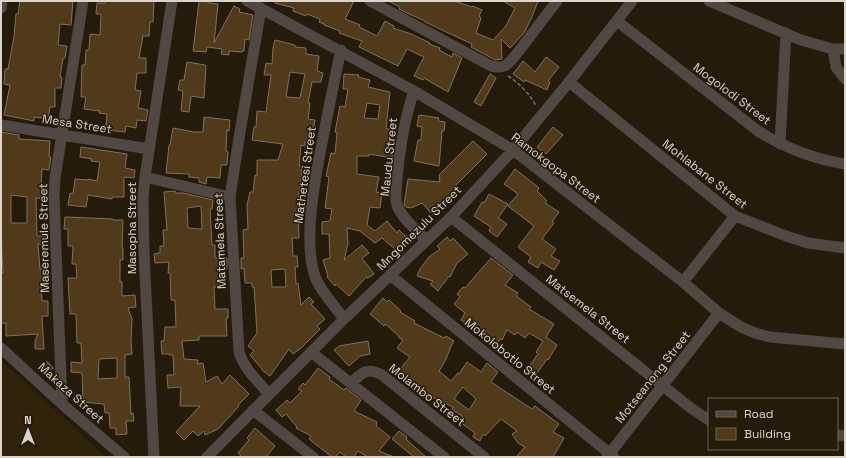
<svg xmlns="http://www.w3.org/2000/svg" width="846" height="458" font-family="'Space Grotesk',sans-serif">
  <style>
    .built { fill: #31220c }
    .building { fill: #503a19; stroke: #7e715f; fill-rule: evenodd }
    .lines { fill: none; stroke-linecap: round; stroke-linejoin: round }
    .path { stroke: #766c5e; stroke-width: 1.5; stroke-dasharray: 4 2; stroke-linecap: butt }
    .minor { stroke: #514843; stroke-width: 11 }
    .labels { text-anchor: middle; stroke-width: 3; stroke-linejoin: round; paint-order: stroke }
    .street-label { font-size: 12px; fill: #ddd5cb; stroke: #251b0a }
  </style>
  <rect width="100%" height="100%" fill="#251b0a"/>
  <path class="built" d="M1,360L106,457H1Z"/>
  <path class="building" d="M20,1H73L71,25L60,24L58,45L67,46L65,58H63L60,77H62L61,88H55V107H50L48,119L34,117V121L4,115L10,85L4,84L5,69H8L14,37L16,14H18Z
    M105,1H154L153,22H150L149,36H143L139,58H146V73H137L135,90L141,91L138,108L148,110L146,121L137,120L136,128L126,126L125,132L106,130L107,114L99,113L100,111L84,109L86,97H81L82,65H85L86,50H89L90,34L100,35L101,14H96L97,3H105Z
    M199,1L209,2V3L218,4L214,43L234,6L240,9L239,12L253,15L249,40L245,39L244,51H242V52L229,51V55L221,54L222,49L207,47L206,52L193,51Z
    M275,1H354L345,19L360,25L359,27L377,36L385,21L394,26L393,28L411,34L430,43L429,44L440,48L439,50L452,57L453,53L462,58L448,92L424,78L423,80L414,76L424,57L407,49L398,66L359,47L362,41L339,33L340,31L324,25V24L319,22L320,19L307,14L306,16L293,11L294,8L275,3Z
    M388,1H454L472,7L473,6L482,10L479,16L481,18L476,33L493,40L506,26L515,8L503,1H538L532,17L524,33L510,48L501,39L502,59L495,60L471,47L472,44L425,22V21L407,13L399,9L400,7Z
    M275,40L295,45V47L306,48V54L319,56L317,71L323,73L321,82H312L308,103H310L308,119L315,120L312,136H313L312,143L305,142V146L301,145L299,166H302V177L298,199L302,200L301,210H298L299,238H292L293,256H297L298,267H295L296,284L298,283L301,305L309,297L314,302L311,304L325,319L317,326L320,329L301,348L293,354L289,349L270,376L262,370V369L250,355L254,351L248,346L257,333L255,301L254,287H252V283H245L244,268L241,269V258H244L243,230L248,229L247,205L250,192H253L255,175L257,176V160H278L283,144L252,140L254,127H256L257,111L266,112L271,75H264L266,63L272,64L273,48ZM290,72L305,74L300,98L286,97ZM285,269L286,287H272L271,270Z
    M546,57L559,67L548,81L550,82L547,90L525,80L524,82L513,74L523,61L535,72Z
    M187,62L205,65L206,66L204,98L191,96L189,112L181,111L183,91L178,90L180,80H184Z
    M344,74L359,75L358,77L370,80L368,87L390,92L386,129H394L392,158L369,154V156H357V174L379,177L376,192L382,193L380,208L370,207L367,225L375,231L387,221L397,233L399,230L407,238L396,250L382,238L375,243L360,231L347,228L348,244L344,260L362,245L369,253L362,258L374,274L368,278L366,277L349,296L336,284L335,286L327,277L328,276L323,260L330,258L329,234H322V222L330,221L332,209L325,208L329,177L326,176L331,153L335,154L337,133L335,132L340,106L345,107L348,89H343ZM367,103L380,105L378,119L364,118Z
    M490,74L496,78L481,106L474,102Z
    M419,115L439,118L438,121L445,122L444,131H442L439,166L414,161L418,140H421L422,127L417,126Z
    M204,117L230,120L229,131L227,130L226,151L228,152L227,165H221L220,178L207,177L206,184L199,182V178L189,177V174L166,173L169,145H170L173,128L194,132H203Z
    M553,127L563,135L546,154L537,147Z
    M1,132L19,135V139L50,141L49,157H51L49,170L42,169L41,187H47V199L36,198L37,236H46V244H38L40,269H47V283H41L42,301H48V316H42L44,349H35V341L38,334L6,336V323H1V273H3L1,235ZM11,195L27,197V223H11Z
    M473,141L487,154L453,188L455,190L448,199L446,198L431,213L422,203L411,208L406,207L404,205L408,179L440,182L439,175Z
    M81,147L127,154L125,168L135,170L134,178L124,177V197H112V199L88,195L86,207L68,205L70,193L73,194L75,179L88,180V179L97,181L100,162L91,161L92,159L80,157Z
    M515,169L539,188L537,191L547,201L545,203L559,212L552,222L554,223L542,239L556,249L551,256L560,261L554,270L541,262L538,268L528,262L531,257L518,247L534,226L508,206L518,194L504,184Z
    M175,191L176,193H183L213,200L212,209H210L212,245H215V258H227V269H222V271H219L220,287H214L215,309H228V318L226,319L227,336H199V340L182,341L184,359L198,360L197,364L203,363L206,382L217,376L222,384L230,375L249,394L238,405L239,406L218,429L205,435L204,431L198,436L193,431L184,440L176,432L200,406H180L181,387L168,388L167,375H174L173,355H169V354H162L161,341H164L165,327H176L175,300H171L170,273H168L169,262L155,263L154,254L160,253V246H164L163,230H167L164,192ZM201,206L202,229L188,228L187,208Z
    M489,194L508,204L498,218L507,224L497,237L489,231L491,227L474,216L482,202L484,203Z
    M65,217L113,219L114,220H123L122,248H123V260H120V282H122V296L135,295L136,307L128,308L132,319L131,341L132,354L125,355V377H129L131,414L133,413L134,421H126L127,434L116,435V428H110L109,413H105L104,404L83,402L82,373L71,372V362L82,363L81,343H77L76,314H70L68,278H77L76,264H72L73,246H68V229H64ZM117,358V378L98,379L99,359Z
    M447,237L450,241L453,238L468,254L457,263L450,277L449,276L438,291L430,284L433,281L417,276L420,269L429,257L440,249L437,246Z
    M491,258L513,275L505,285L518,293L516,296L531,307L529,309L554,324L546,337L557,345L548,360L547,359L534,377L526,371L538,354L536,352L543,341L529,333L525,338L517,332L515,335L507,330L502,340L500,339L496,346L482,338L470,325L461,320L465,313L454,304L460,297L457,294L463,287L465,288Z
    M383,298L387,302L389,300L401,311L400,312L415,321L414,323L444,338L446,336L454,341L451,346L446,359L439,371L451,381L458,373L459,374L467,362L481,372L487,363L498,372L491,382L532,409L535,406L559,424L553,432L564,438L553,457H516L525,447L518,443L512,434L517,431L501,419L485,436L483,434L480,441L473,437L475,433L460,422L463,417L452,409L453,407L432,397L430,399L397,373L410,357L397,348L403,340L398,337L399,336L385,324L384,326L370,314ZM463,387L476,399L469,410L454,399Z
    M368,341L370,354L360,356L349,366L334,350L339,346Z
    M46,362H48L53,368L45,374L40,366Z
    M318,368L330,377L329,379L344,390L346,388L361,400L354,411L377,422L376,426L390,437L379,451L394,457H368L358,451L354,457H346L340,452L335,457H332L309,439L311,436L296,428L297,427L286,414L282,417L276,410L287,400L290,403L302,391L298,389L303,383L305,385Z
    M255,428L275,446L266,457H242L238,453L249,440L247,438Z
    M399,431L407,437L406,439L426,457H414L392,439Z"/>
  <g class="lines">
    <path class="path" d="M508,76C519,83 530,94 536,106"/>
    <path class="minor" d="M247,1L414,91L513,150L683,282L719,313L741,327L755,333L770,337L845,344
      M370,1L491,66C505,69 506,66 515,56L557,1
      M709,1L801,40L833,49H845
      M1,8L2,1
      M261,8L239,138L230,197L239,352C244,369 257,380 269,394
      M617,21L758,131C785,148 813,159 845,164
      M833,49L836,67L845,79
      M341,50C334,81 328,112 322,143C315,180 302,244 316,279C322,293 335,306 344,319
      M569,82L735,216L786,236L808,243L845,248
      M414,91C404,119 400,148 397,178C397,187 394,197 397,205C402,219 417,230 426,240
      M1,125L149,149
      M780,144L786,33
      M145,177L230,197
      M451,217L692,409L709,420
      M390,275L614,457
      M683,282L735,216
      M1,348L62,404L124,457
      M311,352L444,457
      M351,383C363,372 367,367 382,375L484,457
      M62,404L54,196L55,178L83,1
      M253,410L313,457
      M837,435L845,436
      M154,457L144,253L143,198L145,177L172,1
      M207,457L344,319L451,217L513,150L569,82L632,1
      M607,457L719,313"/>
  </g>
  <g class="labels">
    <g class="street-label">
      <text transform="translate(732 94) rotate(37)" y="4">Mogolodi Street</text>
      <text transform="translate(77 124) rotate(9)" y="4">Mesa Street</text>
      <text transform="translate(389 157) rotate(-84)" y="4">Maudu Street</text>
      <text transform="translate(556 168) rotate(37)" y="4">Ramokgopa Street</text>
      <text transform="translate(705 174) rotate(38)" y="4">Mohlabane Street</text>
      <text transform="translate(305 175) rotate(-82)" y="4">Mathetesi Street</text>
      <text transform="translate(132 228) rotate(-90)" y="4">Masopha Street</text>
      <text transform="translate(419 228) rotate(-45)" y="4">Mngomezulu Street</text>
      <text transform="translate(44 238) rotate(-91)" y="4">Maseremule Street</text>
      <text transform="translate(220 241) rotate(-92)" y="4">Matamela Street</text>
      <text transform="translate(588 309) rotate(38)" y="4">Matsemela Street</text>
      <text transform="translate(510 356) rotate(39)" y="4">Mokolobotlo Street</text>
      <text transform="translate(653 377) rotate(-52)" y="4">Motseanong Street</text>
      <text transform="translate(71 393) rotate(42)" y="4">Makaza Street</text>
      <text transform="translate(427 395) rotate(38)" y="4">Molambo Street</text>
    </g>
  </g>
  <rect width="846" height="458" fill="none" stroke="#ddd5cb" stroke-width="4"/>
  <rect x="708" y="398" width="130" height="52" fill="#251b0a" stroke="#6f6557"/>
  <rect x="716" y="411" width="20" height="6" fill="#514843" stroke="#6f6557"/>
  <text x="744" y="418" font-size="12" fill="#ddd5cb">Road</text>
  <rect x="716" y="428" width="20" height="12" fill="#503a19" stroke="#6f6557"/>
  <text x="744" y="438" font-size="12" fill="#ddd5cb">Building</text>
  <g transform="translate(28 430)" stroke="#251b0a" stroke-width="3" paint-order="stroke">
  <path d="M0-3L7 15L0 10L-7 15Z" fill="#ddd5cb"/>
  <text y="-6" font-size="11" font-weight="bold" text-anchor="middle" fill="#ddd5cb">N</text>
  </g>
</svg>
